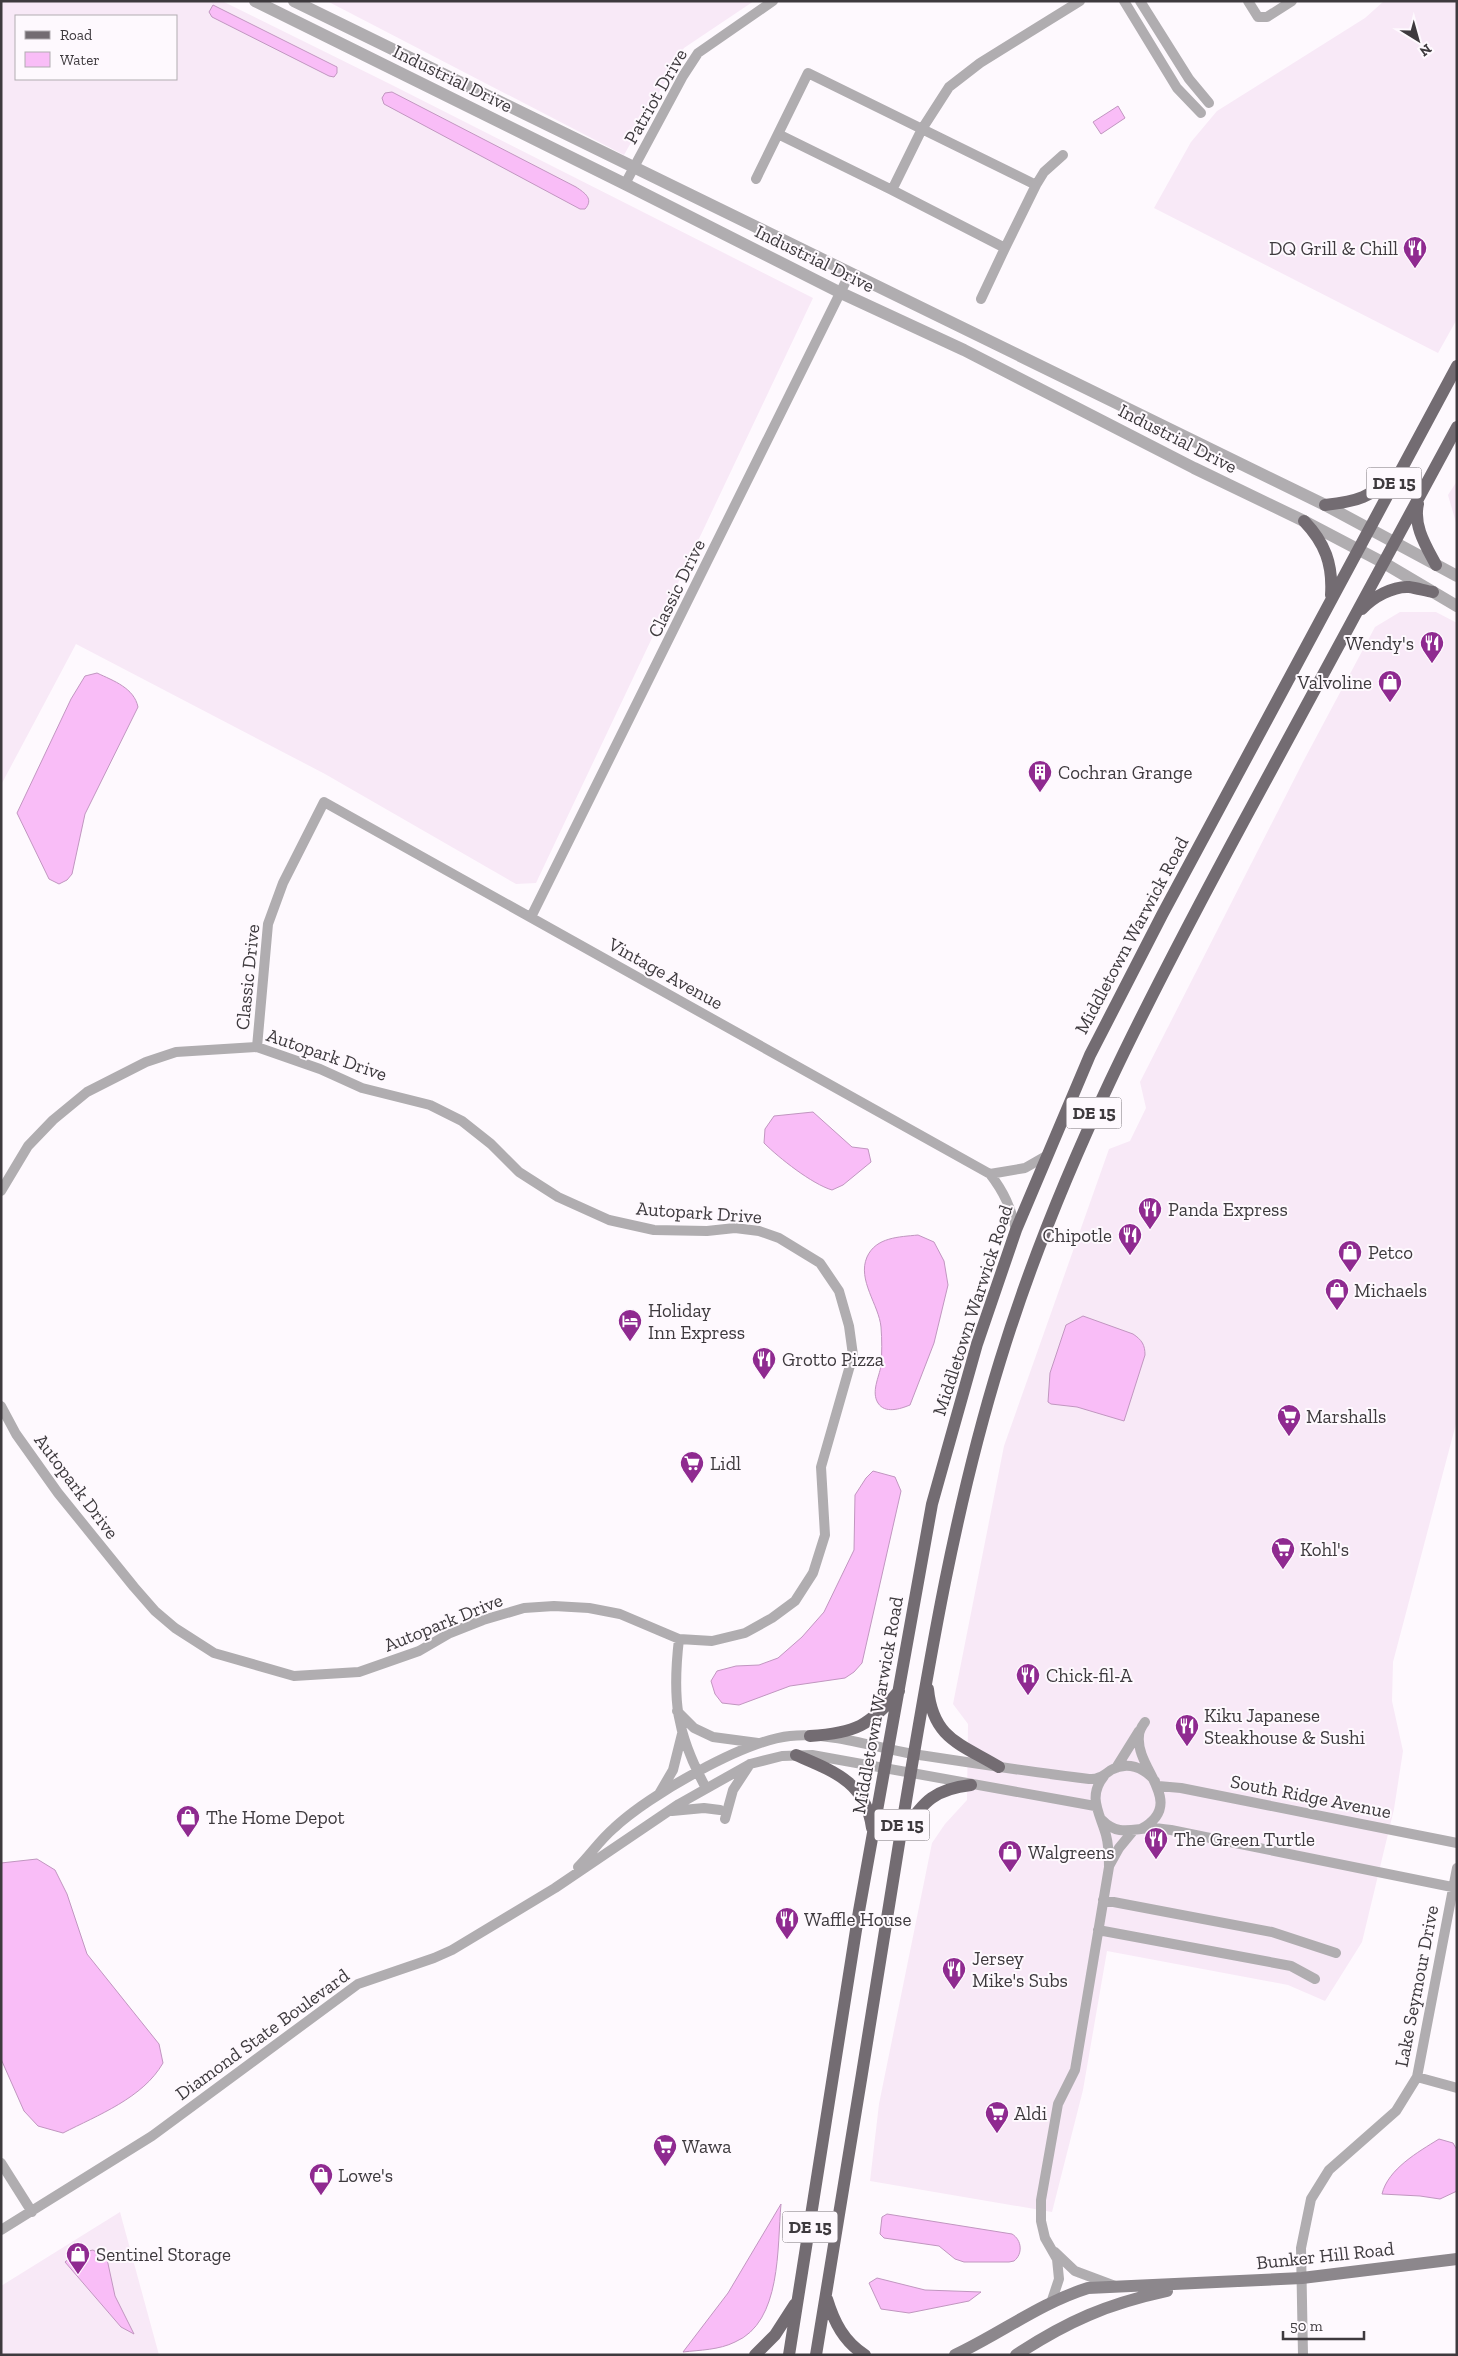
<svg xmlns="http://www.w3.org/2000/svg" width="1458" height="2356" font-family="'Zilla Slab',serif">
  <style>
    .built { fill: #f8e9f7; fill-rule: evenodd }
    .water { fill: #f9bdf7; stroke: #c196c0 }
    .lines { fill: none; stroke-linecap: round; stroke-linejoin: round }
    .minor { stroke: #b0adb0; stroke-width: 10 }
    .tertiary { stroke: #b0adb0; stroke-width: 12 }
    .secondary { stroke: #8c878c; stroke-width: 12 }
    .primary { stroke: #736c72; stroke-width: 12 }
    .labels { text-anchor: middle; stroke-width: 4; stroke-linejoin: round; paint-order: stroke }
    .shield { fill: #fef9fe; stroke: #787378; stroke-width: 1 }
    .shield-label { font-size: 18px; font-weight: bold; fill: #3e3a3e }
    .street-label { font-size: 19px; fill: #3e3a3e; stroke: #fef9fe }
    .poi-label { font-size: 19px; fill: #3e3a3e; stroke: #fef9fe; text-anchor: start }
  </style>
  <rect width="100%" height="100%" fill="#fef9fe"/>
  <path class="built" d="M1,1H222L390,84L813,298L536,883L516,884L325,774L76,644L1,785ZM16,16H176V79H16Z
    M327,1H754L684,48L624,155Z
    M1384,1H1457V319L1438,353L1154,208L1191,142L1217,111L1365,18Z
    M1457,481V526L1448,495Z
    M1400,612H1436L1457,623V1420L1393,1662L1392,1701L1403,1751L1394,1809L1362,1942L1325,2001L1288,1985L1107,1951L1083,2090L1052,2212L870,2181L879,2104L932,1843L945,1824L967,1800L968,1724L953,1704L1004,1446L1109,1149L1130,1141L1146,1108L1140,1082L1304,760L1375,627Z
    M120,2212L159,2355H1V2286Z"/>
  <path class="water" d="M213,5L337,67V73L334,77L329,76L212,17L209,12Z
    M392,92L576,187C585,193 594,199 585,209H580L384,104L382,98L385,93Z
    M1118,106L1125,118L1101,134L1093,122Z
    M97,673C114,681 134,688 138,707L85,814L72,874L67,880L59,884L49,879L17,813L71,699L85,676Z
    M813,1112L852,1147L868,1149L871,1162L843,1185L832,1190C812,1184 779,1158 764,1143L765,1129L774,1116Z
    M918,1235L934,1242L944,1261L948,1285L934,1343L910,1405C900,1409 885,1414 878,1403C871,1392 879,1377 881,1366C882,1354 882,1339 881,1327C879,1305 857,1280 867,1257C876,1237 899,1237 918,1235Z
    M1083,1316L1133,1334C1142,1340 1145,1345 1145,1355L1124,1421L1077,1407L1051,1404L1048,1402L1050,1373L1066,1325Z
    M873,1471L895,1477L901,1491L862,1663L854,1672L845,1678L790,1686L739,1705L722,1703L715,1694L711,1681L717,1671L736,1666L759,1665L778,1658L802,1637L824,1612L854,1550L855,1495L866,1478Z
    M37,1859L55,1870L67,1894L87,1954L159,2044L163,2063C143,2098 98,2115 63,2133L38,2126L24,2111L1,2059V1863Z
    M1439,2139L1453,2143L1457,2150V2191L1440,2199L1420,2196L1382,2194C1388,2169 1418,2152 1439,2139Z
    M781,2204C777,2247 782,2322 735,2342C719,2350 700,2350 683,2352L728,2293Z
    M887,2214L1012,2234C1022,2240 1023,2254 1014,2261L1009,2262H964L955,2259L939,2246L884,2238L880,2234L882,2217Z
    M93,2250L107,2259L115,2296L134,2334L121,2327L65,2262L75,2254Z
    M877,2278L925,2290L981,2292L969,2301L909,2313L881,2309L869,2283Z"/>
  <g class="lines">
    <path class="minor" d="M1124,1L1177,88L1201,113
      M1140,1L1189,79L1209,103
      M1248,1L1258,17H1267L1292,1
      M756,179L778,134
      M625,184L683,76L698,53L773,1
      M1036,185L1044,172L1063,155
      M892,190L778,134L808,73L1036,185L1005,248L892,190L922,129L949,87L980,63L1080,1
      M981,299L1005,248
      M531,917L850,273
      M257,1047L268,924L283,883L324,802L990,1174C1004,1192 1011,1208 1016,1230
      M990,1174L1025,1168L1046,1156
      M1,1191L28,1146L53,1120L87,1092L146,1062L176,1052L257,1047L320,1069L362,1088L430,1105L462,1121L491,1144L519,1172L558,1197L609,1220L654,1230L707,1231L735,1228L759,1231L779,1238L820,1263L839,1291L849,1326L853,1355L821,1467L825,1535L813,1573L795,1601L772,1618L745,1633L712,1641L679,1639L620,1614L589,1608L554,1606L524,1608L483,1620L450,1633L419,1651L359,1672L294,1676L214,1653L175,1628L155,1611L134,1587L58,1493L16,1434L1,1406
      M679,1639C672,1699 676,1733 706,1788
      M677,1711L694,1728L713,1737L758,1743
      M1116,1768L1139,1731
      M1158,1786L1181,1788L1457,1843
      M659,1794L673,1770L682,1734
      M672,1811L704,1808L720,1810
      M725,1819L733,1790L750,1764
      M1102,1820C1117,1836 1132,1829 1151,1828C1157,1828 1164,1829 1171,1830L1457,1888
      M1141,1829C1188,1803 1135,1769 1139,1736C1139,1731 1142,1726 1145,1722
      M1109,1866L1119,1848L1133,1831
      M578,1867C590,1855 600,1840 614,1828C648,1796 743,1741 790,1736C831,1732 873,1747 913,1754C972,1763 1030,1772 1089,1779C1098,1780 1104,1775 1111,1770C1127,1761 1144,1767 1155,1781
      M1103,1900L1272,1932L1336,1953
      M1098,1930L1291,1966L1315,1979
      M1417,2077L1457,2088
      M1,2163L32,2212
      M1,2230L152,2136L358,1984L434,1958L452,1950L555,1888L679,1804L750,1764L782,1756L812,1755L1095,1806
      M1055,2252L1075,2271L1115,2286
      M1051,2303L1059,2279L1057,2259L1045,2238L1041,2221V2200L1058,2104L1075,2070L1109,1867C1109,1856 1109,1846 1106,1835C1100,1813 1087,1797 1104,1776
      M1303,2355L1301,2248L1311,2199L1329,2170L1396,2111L1417,2077L1457,1868"/>
    <path class="tertiary" d="M255,1L625,184L841,293L964,350L1194,468L1304,521L1384,563L1457,606
      M294,1L1325,505L1457,576"/>
    <path class="secondary" d="M955,2355C1000,2334 1040,2303 1088,2288L1302,2278L1457,2259
      M1016,2355C1068,2321 1107,2304 1167,2291"/>
    <path class="primary" d="M1418,504C1413,526 1426,546 1436,565
      M1325,505C1359,501 1369,498 1395,474
      M1304,521C1325,543 1333,564 1331,595
      M1362,609C1373,597 1393,586 1409,587C1417,588 1426,591 1433,592
      M928,1689C933,1739 961,1744 999,1767
      M810,1736C856,1733 869,1726 899,1691
      M796,1755C833,1771 866,1782 872,1828
      M904,1830C924,1801 935,1789 971,1785
      M827,2299C834,2322 844,2342 865,2355
      M755,2355L775,2335L795,2304
      M789,2355L859,1911L932,1504L977,1344L1016,1230L1090,1055L1162,915L1457,366
      M816,2355C846,2178 873,2002 902,1825C928,1669 953,1513 1000,1361C1059,1168 1150,995 1246,817C1316,687 1387,557 1457,427"/>
  </g>
  <defs>
    <g id="restaurant-pin" transform="scale(1.25)"><path d="M0 17L-7.5 6A9.5 9.5 0 1 1 7.5 6Z" fill="#8f2a90" stroke="#fef9fe"/><path d="M-5-6h1v4h1v-4h1v4h1v-4h1v5L-1.5 .5V6h-2V.5L-5-1ZM5-6V6H3V1.5H1.5Q1.5-4 5-6Z" fill="#fff"/></g>
    <g id="shop-pin" transform="scale(1.25)"><path d="M0 17L-7.5 6A9.5 9.5 0 1 1 7.5 6Z" fill="#8f2a90" stroke="#fef9fe"/><path d="M-5-2.5h2.3a2.7 3.5 0 0 1 5.4 0H5L5.5 6h-11ZM-1.5-2.5h3a1.5 2.3 0 0 0-3 0Z" fill="#fff"/></g>
    <g id="building-pin" transform="scale(1.25)"><path d="M0 17L-7.5 6A9.5 9.5 0 1 1 7.5 6Z" fill="#8f2a90" stroke="#fef9fe"/><path d="M-4-6H4V6H1V3H-1V6H-4ZM-2.5-4.3h1.7v1.8h-1.7ZM.8-4.3h1.7v1.8H.8ZM-2.5-1h1.7V.8h-1.7ZM.8-1h1.7V.8H.8Z" fill="#fff"/></g>
    <g id="hotel-pin" transform="scale(1.25)"><path d="M0 17L-7.5 6A9.5 9.5 0 1 1 7.5 6Z" fill="#8f2a90" stroke="#fef9fe"/><path d="M-6-4.5h1.5V1H6V5H4.5V3h-9V5H-6ZM-4 0a1.8 1.8 0 1 1 3.6 0ZM.5 0V-2.5h3Q6-2.5 6 0Z" fill="#fff"/></g>
    <g id="supermarket-pin" transform="scale(1.25)"><path d="M0 17L-7.5 6A9.5 9.5 0 1 1 7.5 6Z" fill="#8f2a90" stroke="#fef9fe"/><path d="M-6-5.5h2.5l.6 2H6L4.5 2H-2.5L-4.4-4H-6ZM-1.5 3.2a1.3 1.3 0 1 0 .1 0ZM3 3.2a1.3 1.3 0 1 0 .1 0Z" fill="#fff"/></g>
  </defs>
  <g fill-rule="evenodd">
    <use href="#restaurant-pin" x="1415" y="248"/>
    <use href="#restaurant-pin" x="1432" y="643"/>
    <use href="#shop-pin" x="1390" y="682"/>
    <use href="#building-pin" x="1040" y="772"/>
    <use href="#restaurant-pin" x="1150" y="1209"/>
    <use href="#restaurant-pin" x="1130" y="1235"/>
    <use href="#shop-pin" x="1350" y="1252"/>
    <use href="#shop-pin" x="1337" y="1290"/>
    <use href="#hotel-pin" x="630" y="1321"/>
    <use href="#restaurant-pin" x="764" y="1359"/>
    <use href="#supermarket-pin" x="1289" y="1416"/>
    <use href="#supermarket-pin" x="692" y="1463"/>
    <use href="#supermarket-pin" x="1283" y="1549"/>
    <use href="#restaurant-pin" x="1028" y="1675"/>
    <use href="#restaurant-pin" x="1187" y="1726"/>
    <use href="#shop-pin" x="188" y="1817"/>
    <use href="#restaurant-pin" x="1156" y="1839"/>
    <use href="#shop-pin" x="1010" y="1852"/>
    <use href="#restaurant-pin" x="787" y="1919"/>
    <use href="#restaurant-pin" x="954" y="1969"/>
    <use href="#supermarket-pin" x="997" y="2113"/>
    <use href="#supermarket-pin" x="665" y="2146"/>
    <use href="#shop-pin" x="321" y="2175"/>
    <use href="#shop-pin" x="78" y="2254"/>
  </g>
  <g class="labels">
    <g class="shield">
      <rect x="1366.5" y="467.5" width="55" height="31" rx="4"/>
      <rect x="1066.5" y="1097.5" width="55" height="31" rx="4"/>
      <rect x="874.5" y="1809.5" width="55" height="31" rx="4"/>
      <rect x="782.5" y="2211.5" width="55" height="31" rx="4"/>
    </g>
    <g class="shield-label">
      <text x="1394" y="489">DE 15</text>
      <text x="1094" y="1119">DE 15</text>
      <text x="902" y="1831">DE 15</text>
      <text x="810" y="2233">DE 15</text>
    </g>
    <g class="street-label">
      <text transform="translate(453 78) rotate(26)" y="7">Industrial Drive</text>
      <text transform="translate(655 96) rotate(-60)" y="7">Patriot Drive</text>
      <text transform="translate(815 258) rotate(26)" y="7">Industrial Drive</text>
      <text transform="translate(1178 438) rotate(27)" y="7">Industrial Drive</text>
      <text transform="translate(676 588) rotate(-64)" y="7">Classic Drive</text>
      <text transform="translate(1131 935) rotate(-62)" y="7">Middletown Warwick Road</text>
      <text transform="translate(666 973) rotate(29)" y="7">Vintage Avenue</text>
      <text transform="translate(247 977) rotate(-84)" y="7">Classic Drive</text>
      <text transform="translate(327 1054) rotate(19)" y="7">Autopark Drive</text>
      <text transform="translate(699 1212) rotate(4)" y="7">Autopark Drive</text>
      <text transform="translate(972 1310) rotate(-72)" y="7">Middletown Warwick Road</text>
      <text transform="translate(77 1486) rotate(53)" y="7">Autopark Drive</text>
      <text transform="translate(443 1622) rotate(-22)" y="7">Autopark Drive</text>
      <text transform="translate(877 1705) rotate(-80)" y="7">Middletown Warwick Road</text>
      <text transform="translate(1311 1796) rotate(11)" y="7">South Ridge Avenue</text>
      <text transform="translate(1416 1986) rotate(-79)" y="7">Lake Seymour Drive</text>
      <text transform="translate(262 2034) rotate(-36)" y="7">Diamond State Boulevard</text>
      <text transform="translate(1325 2255) rotate(-6)" y="7">Bunker Hill Road</text>
    </g>
    <g class="poi-label">
      <text x="1398" y="255" text-anchor="end">DQ Grill &amp; Chill</text>
      <text x="1414" y="650" text-anchor="end">Wendy's</text>
      <text x="1372" y="689" text-anchor="end">Valvoline</text>
      <text x="1058" y="779">Cochran Grange</text>
      <text x="1168" y="1216">Panda Express</text>
      <text x="1112" y="1242" text-anchor="end">Chipotle</text>
      <text x="1368" y="1259">Petco</text>
      <text x="1354" y="1297">Michaels</text>
      <text x="648" y="1317">Holiday<tspan x="648" dy="22">Inn Express</tspan></text>
      <text x="782" y="1366">Grotto Pizza</text>
      <text x="1306" y="1423">Marshalls</text>
      <text x="710" y="1470">Lidl</text>
      <text x="1300" y="1556">Kohl's</text>
      <text x="1046" y="1682">Chick-fil-A</text>
      <text x="1204" y="1722">Kiku Japanese<tspan x="1204" dy="22">Steakhouse &amp; Sushi</tspan></text>
      <text x="206" y="1824">The Home Depot</text>
      <text x="1174" y="1846">The Green Turtle</text>
      <text x="1028" y="1859">Walgreens</text>
      <text x="804" y="1926">Waffle House</text>
      <text x="972" y="1965">Jersey<tspan x="972" dy="22">Mike's Subs</tspan></text>
      <text x="1014" y="2120">Aldi</text>
      <text x="682" y="2153">Wawa</text>
      <text x="338" y="2182">Lowe's</text>
      <text x="96" y="2261">Sentinel Storage</text>
    </g>
  </g>
  <rect width="1458" height="2356" fill="none" stroke="#3e3a3e" stroke-width="5"/>
  <rect x="15" y="15" width="162" height="65" fill="#fef9fe" stroke="#b1adb1"/>
  <rect x="25" y="31" width="25" height="8" fill="#736c72" stroke="#b1adb1"/>
  <text x="60" y="40" font-size="15" fill="#3e3a3e">Road</text>
  <rect x="25" y="52" width="25" height="15" fill="#f9bdf7" stroke="#b1adb1"/>
  <text x="60" y="65" font-size="15" fill="#3e3a3e">Water</text>
  <g transform="translate(1418 40) rotate(143)" stroke="#fef9fe" stroke-width="4" paint-order="stroke">
  <path d="M0-4L9 19L0 12L-9 19Z" fill="#3e3a3e"/>
  <text y="-8" font-size="14" font-weight="bold" text-anchor="middle" fill="#3e3a3e">N</text>
  </g>
  <path d="M1283 2331v8h81v-8" fill="none" stroke="#3e3a3e" stroke-width="2.5"/>
  <text x="1290" y="2331" font-size="15" fill="#3e3a3e" stroke="#fef9fe" stroke-width="4" paint-order="stroke">50 m</text>
</svg>
